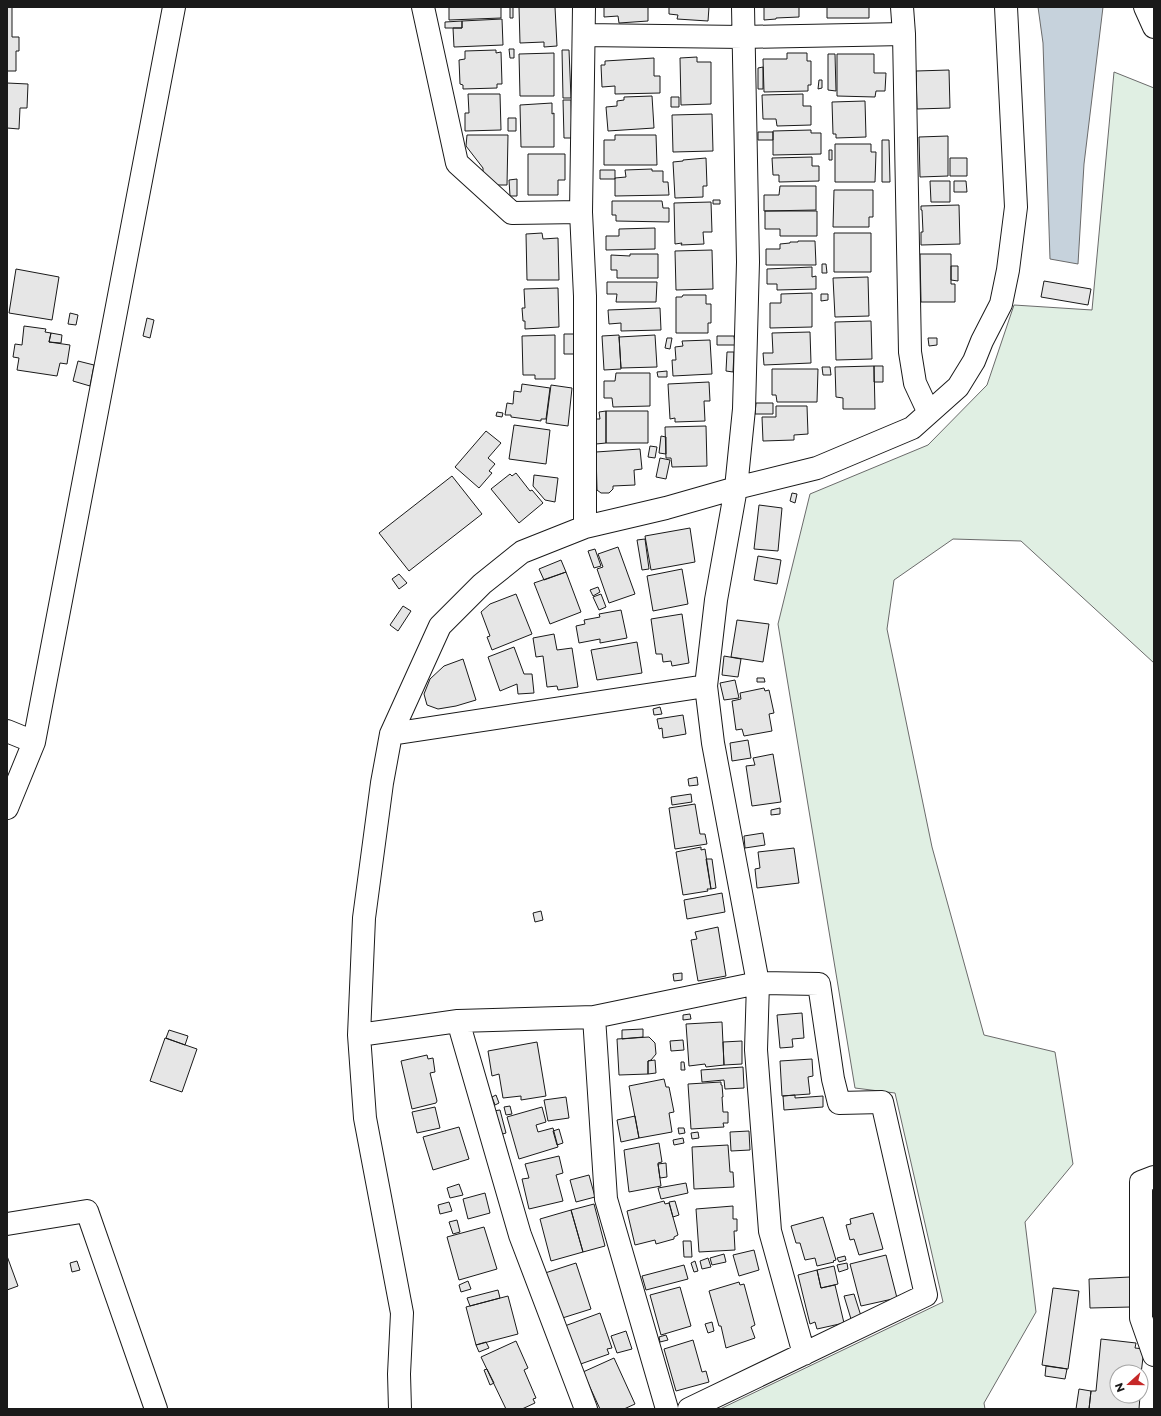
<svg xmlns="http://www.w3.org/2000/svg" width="1161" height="1416" font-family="Montserrat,sans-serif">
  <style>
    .green { fill: #e0efe3; stroke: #6a6a6a }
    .water { fill: #c6d2dc; stroke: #6a6a6a }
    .building { fill: #e6e6e6; stroke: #1a1a1a }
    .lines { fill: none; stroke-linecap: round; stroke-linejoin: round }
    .minor-casing { stroke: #1a1a1a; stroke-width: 24 }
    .minor { stroke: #fff; stroke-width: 22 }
  </style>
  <rect width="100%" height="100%" fill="#fff"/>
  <path class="green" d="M1114,72L1154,88V663L1021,541L953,539L894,580L887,629L932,847L984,1035L1055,1052L1073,1164L1025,1222L1036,1312L984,1403L985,1409H720L943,1302L895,1093L855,1088L778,624L810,494L928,445L987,385L1014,305L1092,310Z"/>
  <path class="water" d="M1038,7H1103L1084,164L1078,264L1050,259L1043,43Z"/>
  <path class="building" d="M7,7H12V37H19V51H16V71H7Z
    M449,7H501V18L449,20Z
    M510,7H513V18H510Z
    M519,7H555L557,46L544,47V42L520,43Z
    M604,7H648V21L619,23L618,16L604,17Z
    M669,7H709L708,21L677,19L678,15L669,14Z
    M764,7H799V17L776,18V19L764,20Z
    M827,7H869V18H827Z
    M502,19L503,45L454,47L453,28H462V21Z
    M462,21V28H445V22Z
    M509,49H514V58H510Z
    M496,50V53L501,52L502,84H497V88L463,89V85L460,84L459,60L465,59V51Z
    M562,50H569L571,98H563Z
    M554,53V96H520L519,54Z
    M787,53H807V61H811V85H808V91L764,92L763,59H787Z
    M828,54H835L836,91L828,90Z
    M837,54H874V73H886L885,91H876L875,97L837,96Z
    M697,57V62H711V104L681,105L680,58Z
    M654,58V76H660V93L615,94V86L602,87L601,65H605V61Z
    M763,67V89H758V68Z
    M949,70L950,108L917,109L916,71Z
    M819,80H822V88L818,89Z
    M7,83L28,84L27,108H20L19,129L7,128Z
    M468,94H500L501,130L465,131V113H469Z
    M803,94V106H811V125L777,126L776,119H763L762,95Z
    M652,96L654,128L608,131L606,107L617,106V101L624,100V97Z
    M671,97H679V107H671Z
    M563,100H571L572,138H564Z
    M865,101L866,137L836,138V134H833L832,102Z
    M552,103V114L554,113V147H521L520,105Z
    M712,114L713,151L673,152L672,115Z
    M508,118H516V131H508Z
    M811,130V133H821V154L773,155V131Z
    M758,132H773V140H758Z
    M467,135H508L507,185H491V179H483V168L466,146Z
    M615,135H656L657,165H604V140H615Z
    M948,136V176L920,177L919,137Z
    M882,140H889L890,182H882Z
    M835,144H871V152H876L875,182H835Z
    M829,150H832V160H829Z
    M528,154H565V180H558V195H528Z
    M812,157V166H819V181L779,182V175H773L772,158Z
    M706,158L707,186H703V197L675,198L673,162L683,161V160Z
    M950,158H967V176H950Z
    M652,169V171H663V182H668L669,195L615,196V178L626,177L625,170Z
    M600,170H615V179H600Z
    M517,179V196H510L509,180Z
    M930,181H950V202H931Z
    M954,181H966L967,192H954Z
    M780,186H816V210L764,211V195H779Z
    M834,190H873V217H869V227H833Z
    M713,200H720V204H713Z
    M612,201H662L663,208H669V222L616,221V215H612Z
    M711,202L712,232H703L704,244L681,245L682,243L675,244L674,203Z
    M959,205L960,244L921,245V232H923L922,210H921V206Z
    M765,211H817V236H780V229H765Z
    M655,228V249L606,250V236H619V229Z
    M542,233L543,239L558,238L559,280H527L526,234Z
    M834,233H871V272H834Z
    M798,241H815L816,265H766V249H780V244L790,243V242H798Z
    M712,250L713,289L676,290L675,251Z
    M630,254H658V278H617V270H611V255L630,256Z
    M920,254H951V284H955V302H921Z
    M822,264H826L827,273H822Z
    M951,266H958V281L951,280Z
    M812,267V277L816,276V289L777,290V284H767V269Z
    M16,269L59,277L52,320L9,313Z
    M868,277L869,316L835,317L833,278Z
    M1044,281L1091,289L1088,305L1041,297Z
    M607,282H657L656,302H616L617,294H607Z
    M558,288L559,327L525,329V321H523L522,308H525L524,289Z
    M812,293V327L770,328V303H781V294Z
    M821,294H828V300L821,301Z
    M683,295H706V304H711V323H708V333H676V297H682Z
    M660,308L661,330L621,331V323L609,324L608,310Z
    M70,313L78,315L76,325L68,324Z
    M147,318L154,320L150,338L143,336Z
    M871,321L872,359L836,360L835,322Z
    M24,326L46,329L45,332L51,333L49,342L70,345L67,364L60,363L57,376L17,370L19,358L13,357L15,344L22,345Z
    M810,332L811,363L764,365L763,353H773L772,333Z
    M51,333L62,335L61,343L49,342Z
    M564,334H576V354H564Z
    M555,335V379H535V375H523L522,336Z
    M619,335L621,369L604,370L602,336Z
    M655,335L657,367L621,368L619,337Z
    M717,336H734L735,345H717Z
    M667,338H672L670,349L665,348Z
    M928,338H937V345L929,346Z
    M710,340L712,374L673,376L672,360H676L675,347L683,346L682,341Z
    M727,352H734L733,372L726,371Z
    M78,361L94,365L90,386L73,381Z
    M874,366H883V382H874Z
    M874,366L875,409H843V398L836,397L835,367Z
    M822,367H830L831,375H823Z
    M772,369H818L817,402H777L776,395H772Z
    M667,371V377H658L657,372Z
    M616,373H650V406L613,407L612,398H604V381H615Z
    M709,382L710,401H704L705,421L675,422V418L670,419L668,384Z
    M522,384L550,388L546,419H541V421L511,417V415H505L507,403L513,404L514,391L521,392Z
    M551,385L572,388L568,426L546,423Z
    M756,403H773V414H755Z
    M776,406H807L808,434L794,435V440L763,441L762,417H776Z
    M606,411V443L596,444V419H600L599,412Z
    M606,411H648V443H606Z
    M497,412L503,413L502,417L496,416Z
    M514,425L550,430L546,464L509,459Z
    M706,426L707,466L672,467L671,458H666L665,427Z
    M486,431L501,443L488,458L495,464L489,471L492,473L479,488L455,467Z
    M661,436L666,437V454L659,453Z
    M650,446L657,447L655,458L648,457Z
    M640,449L642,469L634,470L635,485L613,486V489L609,493H601L597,490L596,452Z
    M660,458L670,460L666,479L656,477Z
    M516,473L530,491L532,490L543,503L519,523L491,489L510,474L512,476Z
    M534,475L558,478L555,502L545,500L533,486Z
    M452,476L482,514L409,571L379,533Z
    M792,493L797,494L795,503L790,501Z
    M759,505L782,508L778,551L754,549Z
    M690,528L695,562L651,570L645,536Z
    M645,539L649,569L642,570L637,540Z
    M618,547L635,594L609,603L597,569L603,567L598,554Z
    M595,549L601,566L594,568L588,551Z
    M758,556L781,560L777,584L754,580Z
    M561,560L566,572L544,580L539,569Z
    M682,569L688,604L653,611L647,576Z
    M566,572L581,612L550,624L534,583Z
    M399,574L407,583L399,589L392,579Z
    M598,587L600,592L593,596L590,590Z
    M516,594L532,634L492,650L487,637L490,636L481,612L490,604Z
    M601,594L606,607L599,610L593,597Z
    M403,606L411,611L398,631L390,625Z
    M621,610L627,638L600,643V639L579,643L576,626L585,624L584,620L600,617L599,614Z
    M682,614L689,663L672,666L671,661L663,662L662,654H656L651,619Z
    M737,620L769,624L763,662L731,657Z
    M554,634L557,650L572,648L578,687L558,690L557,686L547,687L543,656L536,657L533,638Z
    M637,642L642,673L597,680L591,650Z
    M514,647L524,674H532L534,693L518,694L517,684L500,691L488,657Z
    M724,656L741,659L738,677L722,675Z
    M463,659L476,700L456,706L438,709L427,705L424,694L430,679L444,666Z
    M757,678H764L765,682H757Z
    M735,680L739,698L724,700L720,683Z
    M764,688L765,691L769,690L774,713L769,714L772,731L744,736L742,729L736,730L732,701L741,699L740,693Z
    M660,707L662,714L654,715L653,709Z
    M683,715L686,734L663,738L662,728L659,729L657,719Z
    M748,740L751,758L732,761L730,743Z
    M773,754L781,802L752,806L746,766L755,765L753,758Z
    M697,777L698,785L689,786L688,779Z
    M691,794L692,802L672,805L671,797Z
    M695,804L700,834H705L707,844L675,849L669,808Z
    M780,808V814L771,815V810Z
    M763,833L765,845L745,848L744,836Z
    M701,847V850L705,849L711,889H707L708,891L683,895L676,852Z
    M794,848L799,883L757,888L755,869L760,868L758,852Z
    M706,859H712L716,888L711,889Z
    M722,893L725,912L687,919L684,900Z
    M541,911L543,920L535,922L533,913Z
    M718,927L726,976L698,981L691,940L697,939L695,932Z
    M682,973V980L674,981L673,974Z
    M802,1013L804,1038L792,1039L793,1047L780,1048L777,1015Z
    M690,1014L691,1019L683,1020V1015Z
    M722,1022L724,1065L706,1067L705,1064L689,1066L686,1024Z
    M643,1029V1037L622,1039V1030Z
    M169,1030L188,1036L185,1045L166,1038Z
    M649,1037L655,1043L656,1054L651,1060L648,1061V1074L619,1075L617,1039Z
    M165,1038L197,1049L182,1092L150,1081Z
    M683,1040L684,1050L671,1051L670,1041Z
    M742,1041V1064L724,1065L723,1042Z
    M537,1042L546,1096L521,1100V1096L503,1098L499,1074L492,1076L488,1051Z
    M427,1055L428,1059L433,1058L435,1072L430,1073L437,1101L436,1103L412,1109L401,1061Z
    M812,1059L813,1076L808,1077L810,1094L782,1096L780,1061Z
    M655,1060L656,1073L648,1074V1061Z
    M681,1062H684L685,1070H681Z
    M743,1067L744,1088L725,1089L724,1080L702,1082L701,1070Z
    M664,1079L666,1087H669L674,1112L669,1113L672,1132L639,1138L629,1086Z
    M721,1082V1085H722L723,1097H722L723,1112H728V1123H723L724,1127L691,1129L688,1084Z
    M496,1095L499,1103L495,1105L492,1097Z
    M795,1095V1098L823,1096V1107L784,1110L783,1096Z
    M566,1097L569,1118L548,1121L544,1100Z
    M510,1106L512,1114L506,1115L504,1107Z
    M435,1107L440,1128L417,1133L412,1112Z
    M542,1107L546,1122L536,1125L538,1132L553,1128L558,1147L519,1159L507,1117Z
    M500,1110L506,1133L499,1135L493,1111Z
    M635,1116L639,1138L621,1142L617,1120Z
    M459,1127L469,1159L433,1170L423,1137Z
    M678,1128H684L685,1133L679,1134Z
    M559,1129L563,1143L557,1145L553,1131Z
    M749,1131L750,1150L731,1151L730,1132Z
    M698,1132L699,1138L692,1139L691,1133Z
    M683,1138L684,1143L674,1145L673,1140Z
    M659,1143L662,1162L658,1163V1164L661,1186L629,1192L624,1150Z
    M728,1145L730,1172H733L734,1187L694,1189L692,1147Z
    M559,1156L563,1173L556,1175L563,1201L529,1209L522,1179L529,1178L525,1164Z
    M666,1163L667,1177L660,1178L658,1164Z
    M589,1175L595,1197L576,1202L570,1180Z
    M686,1183L688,1193L661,1199L658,1188Z
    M459,1184L463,1195L450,1198L447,1188Z
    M485,1193L490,1213L468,1219L463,1199Z
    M1153,1194H1154V1241H1153Z
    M664,1201L665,1204L669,1203L678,1235L674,1237V1239L656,1244L655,1240L635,1245L627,1211Z
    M675,1201L679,1215L673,1217L669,1202Z
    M449,1202L452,1211L440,1214L438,1205Z
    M594,1204L605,1246L583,1252L571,1210Z
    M733,1206V1219H737V1231H734L735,1250L699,1252L696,1209Z
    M571,1210L583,1252L551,1261L540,1219Z
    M873,1213L883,1249L859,1255L854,1239L850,1240L846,1225L851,1224L850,1219Z
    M823,1217L836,1260L833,1261L834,1262L817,1266L815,1258L805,1260L800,1243H796L791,1226Z
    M457,1220L460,1232L453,1234L449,1222Z
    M484,1227L497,1269L459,1280L447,1237Z
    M683,1241H691L692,1257H684Z
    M754,1250L759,1270L739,1276L733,1255Z
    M724,1254L726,1262L712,1265L710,1258Z
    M886,1255L897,1298L861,1306L850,1264Z
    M7,1256L18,1286L7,1290Z
    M845,1256L846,1260L839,1262L837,1258Z
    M708,1258L711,1267L702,1269L700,1261Z
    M1153,1260H1154V1326H1152Z
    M77,1261L80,1270L72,1272L70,1263Z
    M695,1261L698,1271L694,1272L691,1263Z
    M576,1263L591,1309L556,1320L542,1274Z
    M847,1263L848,1269L839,1272L837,1265Z
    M684,1265L688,1279L646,1290L642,1276Z
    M834,1266L838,1284L821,1288L817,1270Z
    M817,1270L821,1288L835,1285L844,1323L817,1329L815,1322L810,1324L798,1275Z
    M1130,1277L1131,1307L1090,1308L1089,1279Z
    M468,1281L471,1289L461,1292L459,1285Z
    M739,1282L740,1285L744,1284L755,1325L751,1327L755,1338L726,1348L721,1326H719L709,1291Z
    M680,1287L691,1326L661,1335L650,1295Z
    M1053,1288L1079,1291L1068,1369L1042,1365Z
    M498,1290L500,1298L470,1306L467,1298Z
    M854,1294L861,1316L851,1319L844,1296Z
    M508,1296L518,1334L476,1345L466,1307Z
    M600,1313L612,1348L607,1349L609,1354L575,1366L562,1327Z
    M712,1322L714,1331L708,1333L705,1324Z
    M626,1331L632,1349L617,1353L611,1336Z
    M666,1335L668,1340L660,1342L659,1337Z
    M1101,1339L1136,1343L1135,1348L1144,1349L1141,1374V1372H1117V1396H1140L1139,1409H1089L1091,1391H1096Z
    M693,1340L702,1372L706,1371L709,1382L676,1391L664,1349Z
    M516,1341L528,1368L524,1370L536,1398L533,1399L535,1403L522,1409H506L481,1357Z
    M486,1342L489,1348L479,1352L476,1345Z
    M614,1358L635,1404L624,1409H600L583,1372Z
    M1046,1366L1067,1369L1065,1379L1045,1376Z
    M487,1369L494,1383L490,1385L484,1370Z
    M1079,1389L1091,1391L1089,1409H1076Z"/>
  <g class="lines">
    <g class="minor-casing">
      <path id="minor" d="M423,7L457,163L512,213L581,212
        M584,7L581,212L585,296V527
        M743,7L748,262L744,409L736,488L716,600L706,686L713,743L758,983L756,1050L770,1231L804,1354
        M902,7L904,34L910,352L915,383L929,413
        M1145,7L1154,27
        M584,35L743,37L904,34
        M7,731L34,742
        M391,734L706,686
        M7,808L34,742L174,7
        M594,1017L606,1199L667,1409
        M458,1021L520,1235L586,1409
        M359,1035L458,1021L594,1017L758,983L819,984L833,1079L839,1103L882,1102L926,1295L689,1409
        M1154,1177L1141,1182V1318L1154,1355
        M7,1224L87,1211L156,1409
        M400,1409L399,1374L402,1313L365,1118L359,1035L364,918L382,783L391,734L440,626L482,584L522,552L585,527L666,508L736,488L817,468L912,428L958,387L974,361L982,341L1001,304L1008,270L1016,207L1006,7"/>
    </g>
    <use href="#minor" class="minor"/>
  </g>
  <rect width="1161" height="1416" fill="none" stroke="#1a1a1a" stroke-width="16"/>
  <g transform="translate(1129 1384) rotate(249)"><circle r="19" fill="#ffffff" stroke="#a3a3a3"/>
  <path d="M0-3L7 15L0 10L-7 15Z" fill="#c62828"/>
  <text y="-6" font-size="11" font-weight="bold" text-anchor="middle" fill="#1a1a1a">N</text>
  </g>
</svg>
